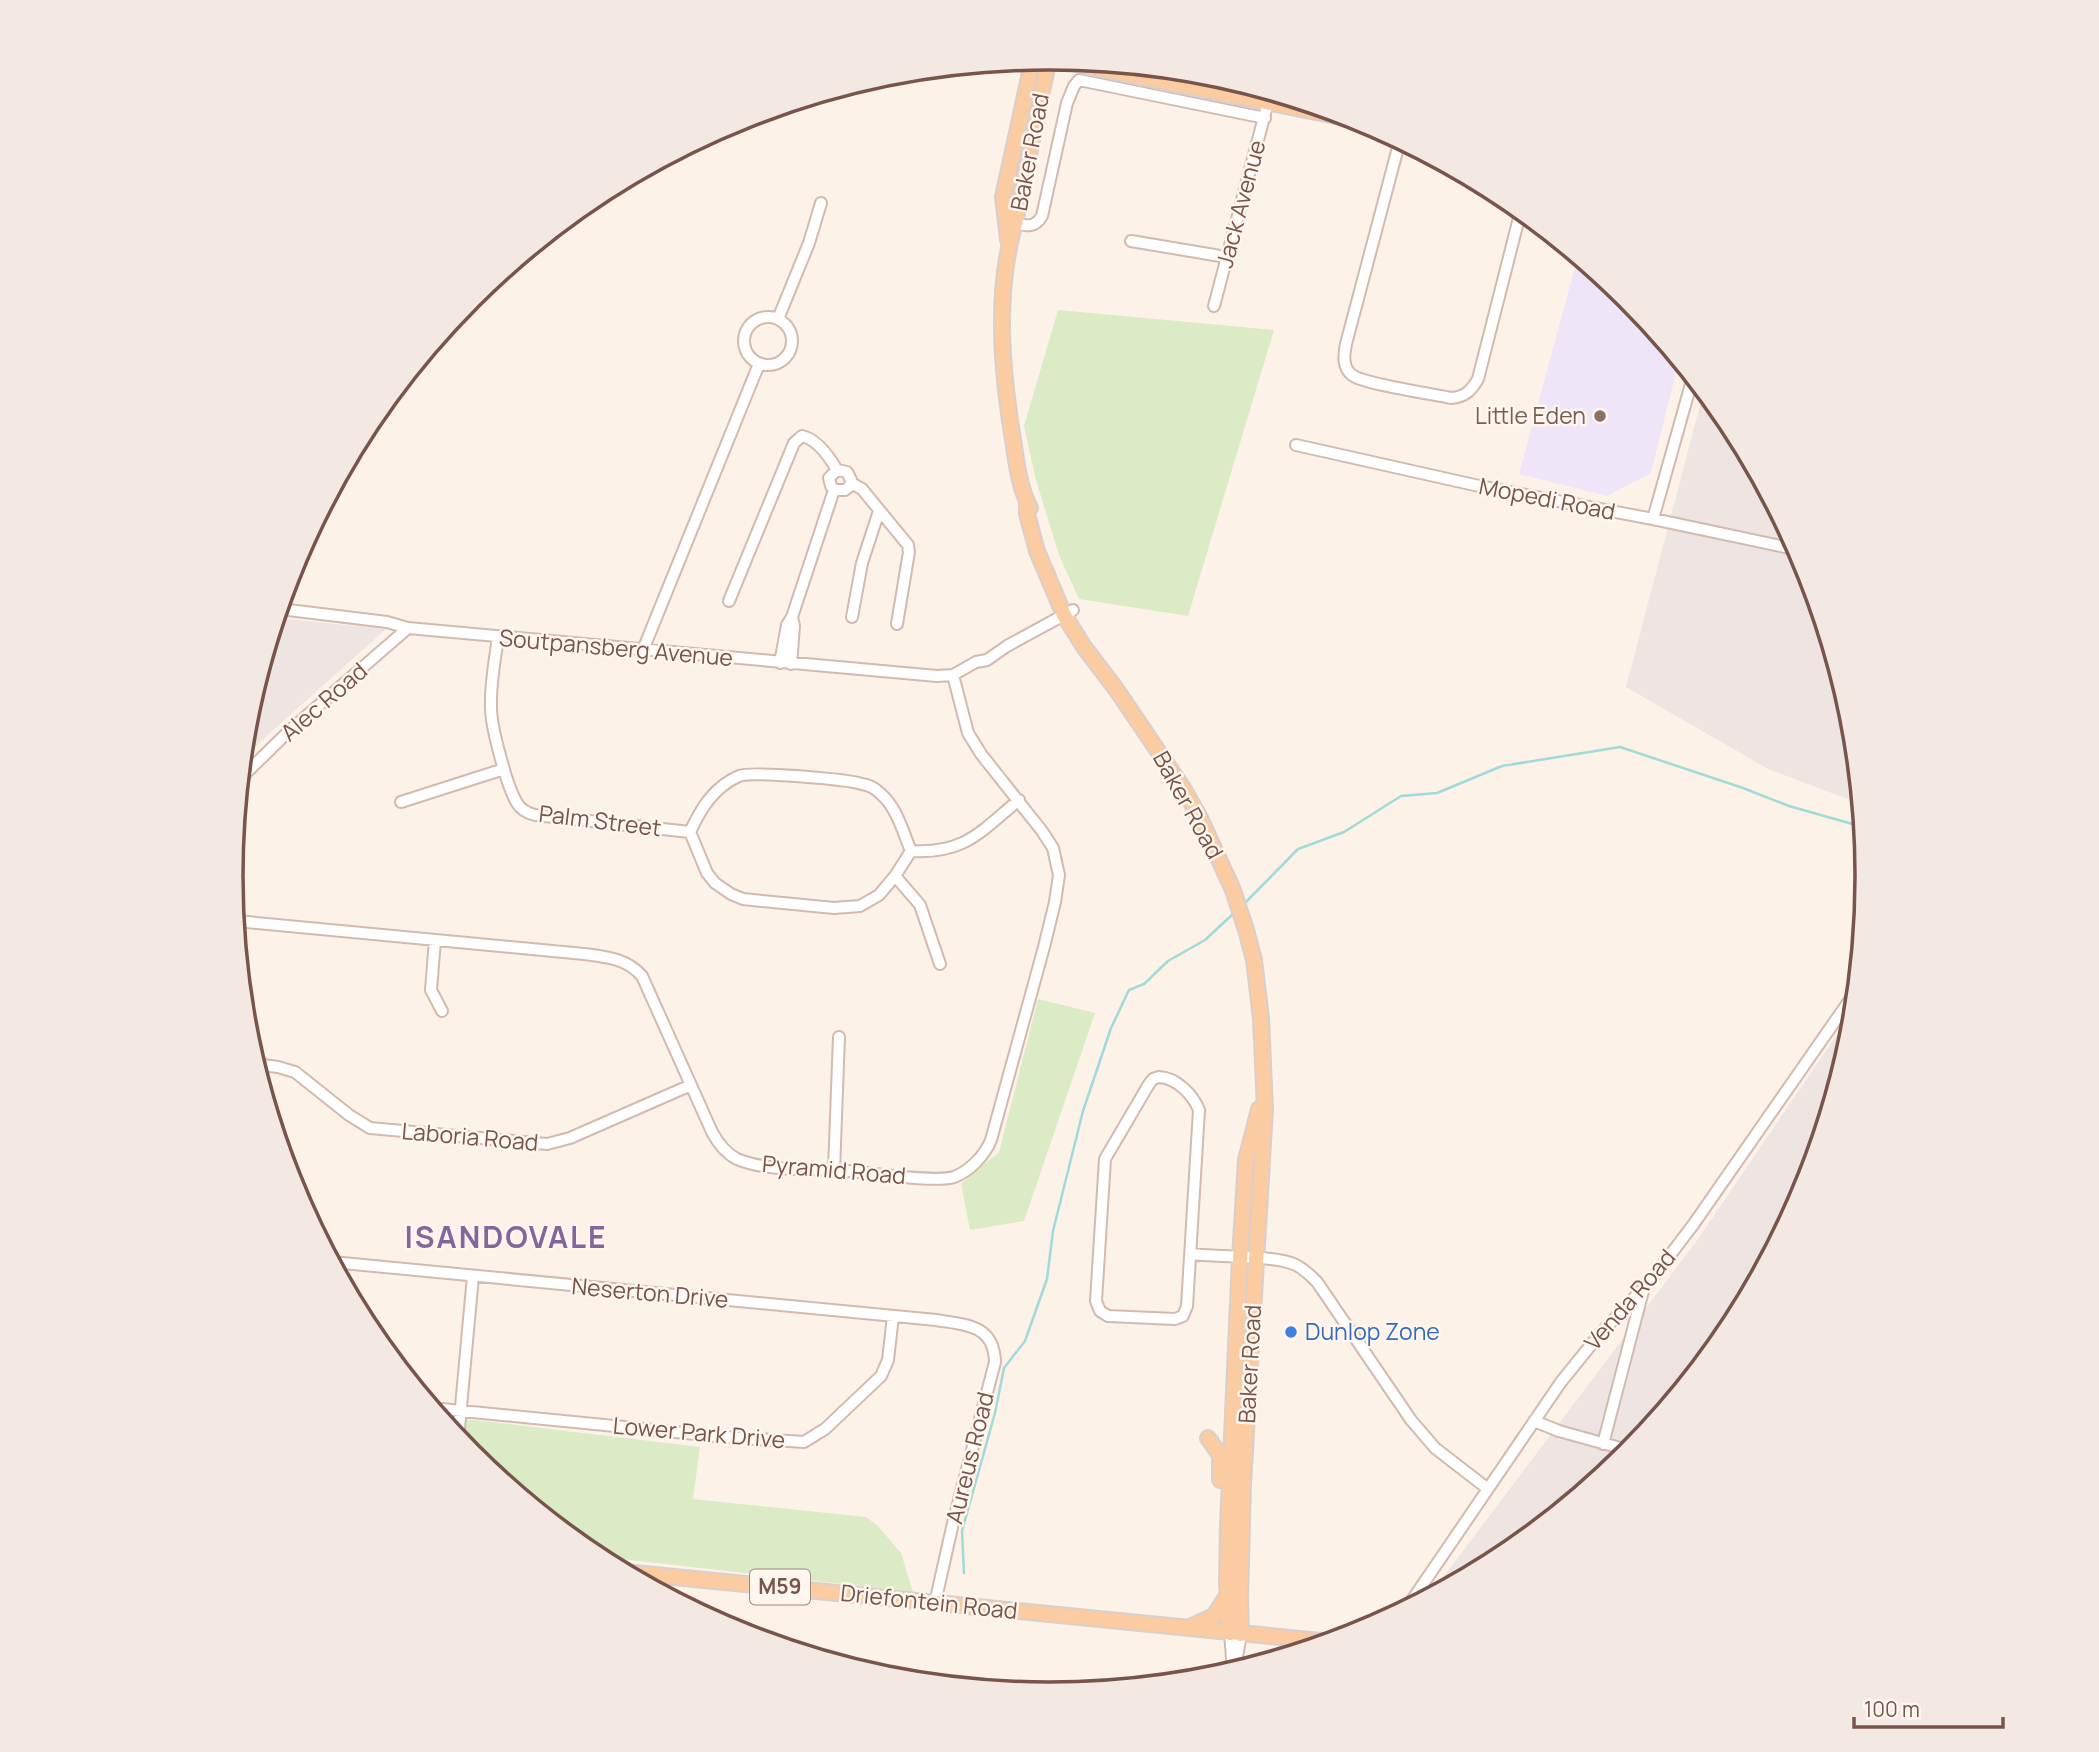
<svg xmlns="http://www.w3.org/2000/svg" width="2099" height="1752" font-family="Manrope,sans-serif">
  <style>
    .industrial { fill: #eee5e2 }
    .education { fill: #efe5f9 }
    .green { fill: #dbebc6 }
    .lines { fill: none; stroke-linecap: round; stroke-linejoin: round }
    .stream { stroke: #a2d9d9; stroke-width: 2.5 }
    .minor-casing { stroke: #d2bab0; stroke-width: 14 }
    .major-casing { stroke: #d9cfcd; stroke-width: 18 }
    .minor { stroke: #fff; stroke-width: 10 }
    .major { stroke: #fbcba1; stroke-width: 14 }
    .education-dot { fill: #8d6e63; stroke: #fff6ef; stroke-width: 2.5 }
    .shop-dot { fill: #3f7fe0; stroke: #fff6ef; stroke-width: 2.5 }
    .labels { text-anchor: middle; stroke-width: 5; stroke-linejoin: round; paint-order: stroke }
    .shield { fill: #fff6ef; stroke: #a0857c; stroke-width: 2 }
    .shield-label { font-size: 21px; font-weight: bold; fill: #78544b }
    .street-label { font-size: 23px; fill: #78544b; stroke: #fff6ef }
    .education-label { font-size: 23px; fill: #785e54; stroke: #fff6ef; text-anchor: end }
    .shop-label { font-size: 23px; fill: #366cbe; stroke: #fff6ef; text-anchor: start }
    .district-label { font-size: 30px; font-weight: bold; letter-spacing: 2px; fill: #81679b; stroke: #fff6ef }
    .rim { fill: none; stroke: #78544b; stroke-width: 3.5 }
  </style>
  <rect width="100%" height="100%" fill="#fdf2e8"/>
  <path class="industrial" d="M1704,390L1730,422L1806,563L1852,717L1861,804L1768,769L1626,687Z
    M277,618L386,629L243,757L247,716Z
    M1855,1008L1852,1036L1805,1189L1730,1331L1628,1455L1504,1557L1429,1596L1698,1239Z"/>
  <path class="education" d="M1578,256L1628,298L1679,360L1651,473L1607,496L1519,474Z"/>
  <path class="green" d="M1058,310L1274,330L1188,616L1079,599L1059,555L1036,480L1024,426Z
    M1038,999L1095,1013L1024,1221L970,1230L961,1184L999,1152Z
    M465,1419L700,1447L693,1499L866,1517L878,1526L901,1553L913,1592L595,1556L471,1454L462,1444Z"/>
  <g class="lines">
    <path class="stream" d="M1244,904L1298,849L1344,832L1401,796L1437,793L1502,766L1620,747L1743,788L1789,806L1863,827
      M964,1573L962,1531L995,1413L1004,1368L1025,1341L1047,1279L1053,1231L1083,1111L1111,1028L1129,990L1144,984L1168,961L1205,940L1234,913"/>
    <g class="minor-casing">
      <path id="minor" d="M1400,140L1346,344C1344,355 1342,367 1352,375C1363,384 1433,394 1451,398C1465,397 1471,391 1478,379L1521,210
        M1015,223C1027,226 1035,228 1042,216L1067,103L1074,86L1079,80L1265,118
        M1131,241L1226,257
        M1214,306L1268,102
        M744 341a24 24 0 1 1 48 0a24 24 0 1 1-48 0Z
        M778,319L809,243L821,203
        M1296,445L1479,486L1653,519L1799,550
        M851,483L862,489L908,545L909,552L897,624
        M1653,519L1693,377
        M729,601L794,443L802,436C817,439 830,458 837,470
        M280,609L387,622L408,628L937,676L953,675L976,662L987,660L1007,646L1073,610
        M852,617L862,563L879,511
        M498,637C495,660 490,684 491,708C491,727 507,787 517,803C521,810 527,813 535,815L690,832
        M643,650L759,364
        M780,663L787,625L792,617L834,490L831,486L829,478L837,470L847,472L851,480L850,486L845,490H834
        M791,664L794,626L792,617
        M241,778L288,732L408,628
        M401,802L504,769
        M690,832C701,808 714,787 739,776C751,771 846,779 862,784C869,785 876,789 881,794C897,808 903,832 911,851
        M690,832L707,873L715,883L731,894L743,899L762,901L834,908L860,906L879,895L895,876L911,851
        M911,851C965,854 980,832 1019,800
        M895,876L920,905L940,964
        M236,921L584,954C606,957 626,958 642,976L712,1132C718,1143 725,1153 737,1159C767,1172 814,1168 848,1171C872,1173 935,1183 954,1177C970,1171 985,1155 991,1140L1044,947L1055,902L1059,875L1053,848L1042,831L981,754L968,733L953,675
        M435,940L431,990L442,1011
        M256,1064L278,1067L295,1072L349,1115L370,1128L547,1144L570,1138L691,1085
        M1159,1077C1177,1078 1193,1095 1199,1110L1187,1306L1183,1316L1175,1319L1108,1316L1100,1311L1096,1301L1105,1159L1149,1084L1153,1079Z
        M834,1170L839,1037
        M1191,1254C1217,1257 1275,1255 1296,1265C1304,1269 1311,1276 1317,1282L1411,1420L1435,1448L1488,1489
        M332,1262L936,1320C965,1325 994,1324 995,1362L953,1523L935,1603
        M432,1408L726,1437L804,1442L825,1429L881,1376L888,1360L893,1316
        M1534,1421L1559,1431L1631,1451
        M458,1439L473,1276
        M1603,1444L1643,1291
        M1406,1609L1561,1382L1599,1335L1651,1280L1693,1225L1856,991
        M1230,1633L1233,1671
        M1236,1662L1241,1634"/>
    </g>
    <g class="major-casing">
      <path id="major" d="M1046,58L1366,122
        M1008,240L1003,197L1033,59
        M1027,502V514L1037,551L1064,615L1084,647L1116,689L1183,788L1200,818L1233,890L1246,930L1254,960L1261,1018L1265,1109L1243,1484L1240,1599L1241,1634
        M1030,508C1020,489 1017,467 1014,446C1002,374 994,295 1015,223L1049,58
        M1208,1438L1220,1455V1480
        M624,1572L1331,1642
        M1190,1627L1214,1616L1227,1596
        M1230,1633L1227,1584L1228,1525L1240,1258L1246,1160L1259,1109"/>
    </g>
    <use href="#minor" class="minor"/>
    <use href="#major" class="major"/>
  </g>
  <circle class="education-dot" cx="1600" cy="416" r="7"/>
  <circle class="shop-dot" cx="1291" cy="1332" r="7"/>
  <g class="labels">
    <rect class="shield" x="750" y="1569.5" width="60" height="35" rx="5"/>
    <g class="shield-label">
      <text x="780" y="1594">M59</text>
    </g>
    <g class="street-label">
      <text transform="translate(1030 152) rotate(-79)" y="8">Baker Road</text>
      <text transform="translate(1241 204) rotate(-75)" y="8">Jack Avenue</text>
      <text transform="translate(1547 499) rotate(11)" y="8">Mopedi Road</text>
      <text transform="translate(616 648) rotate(5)" y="8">Soutpansberg Avenue</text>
      <text transform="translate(324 702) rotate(-41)" y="8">Alec Road</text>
      <text transform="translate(1188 805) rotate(61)" y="8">Baker Road</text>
      <text transform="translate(600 821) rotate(7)" y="8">Palm Street</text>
      <text transform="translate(470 1137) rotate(5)" y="8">Laboria Road</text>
      <text transform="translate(834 1170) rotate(5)" y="8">Pyramid Road</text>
      <text transform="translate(650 1293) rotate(5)" y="8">Neserton Drive</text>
      <text transform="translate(1630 1300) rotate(-49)" y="8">Venda Road</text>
      <text transform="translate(1250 1364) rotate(-87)" y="8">Baker Road</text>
      <text transform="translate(699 1433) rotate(5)" y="8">Lower Park Drive</text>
      <text transform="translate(970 1458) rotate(-76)" y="8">Aureus Road</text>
      <text transform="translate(929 1602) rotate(6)" y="8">Driefontein Road</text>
    </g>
    <g class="education-label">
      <text x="1586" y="424">Little Eden</text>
    </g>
    <g class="shop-label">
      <text x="1305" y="1340">Dunlop Zone</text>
    </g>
    <g class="district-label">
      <text x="506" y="1248">ISANDOVALE</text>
    </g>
  </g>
  <path d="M0 0H2099V1752H0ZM243 876a806 806 0 1 1 1612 0a806 806 0 1 1-1612 0Z" fill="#f4e9e2" fill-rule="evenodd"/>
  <path class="rim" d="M243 876a806 806 0 1 1 1612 0a806 806 0 1 1-1612 0Z"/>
  <path d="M1854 1717v10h149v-10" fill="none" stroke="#78544b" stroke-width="3.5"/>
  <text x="1864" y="1717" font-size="21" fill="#78544b" stroke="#fff6ef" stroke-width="5" paint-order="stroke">100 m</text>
</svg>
